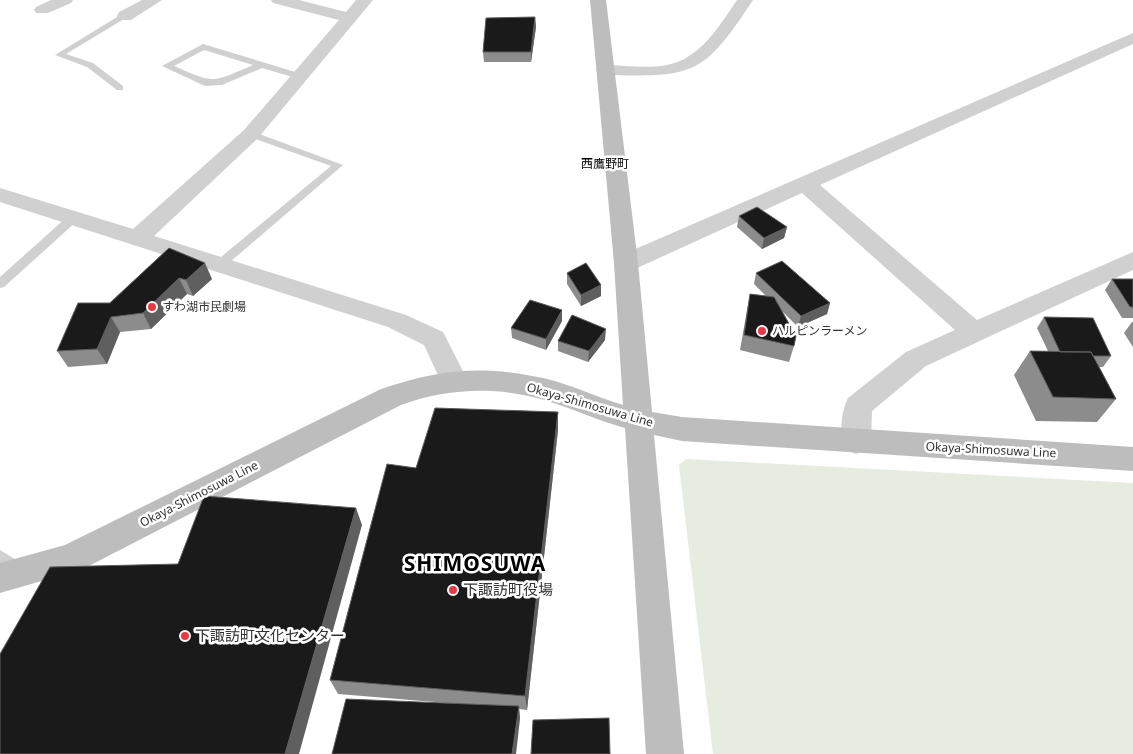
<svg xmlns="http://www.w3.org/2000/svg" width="1133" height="754" font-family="'Noto Sans','Noto Sans JP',sans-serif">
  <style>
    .green { fill: #e6ecdf }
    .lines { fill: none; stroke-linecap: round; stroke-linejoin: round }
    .lane { fill: #d0d0d0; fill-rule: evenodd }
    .street { fill: #d0d0d0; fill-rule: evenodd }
    .secondary { fill: #bdbdbd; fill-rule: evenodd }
    .wall { fill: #8c8c8c }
    .shaded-wall { fill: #5f5f5f }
    .building { fill: #1a1a1a; stroke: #5f5f5f }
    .poi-dot { fill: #e63946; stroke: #fff; stroke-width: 2 }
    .labels { text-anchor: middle; stroke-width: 5; stroke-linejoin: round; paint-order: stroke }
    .far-quarter-label { font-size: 12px; fill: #000; stroke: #fff }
    .poi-label { font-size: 12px; fill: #333; stroke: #fff; text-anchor: start }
    .street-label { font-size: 12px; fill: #333; stroke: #fff }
    .near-poi-label { font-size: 15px; fill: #333; stroke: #fff; text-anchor: start }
    .near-district-label { font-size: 21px; font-weight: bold; letter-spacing: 1px; fill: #000; stroke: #fff }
  </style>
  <rect width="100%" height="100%" fill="#fff"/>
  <path class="green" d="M686,459L1133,483V754H713L679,465Z"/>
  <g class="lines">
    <path class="lane" d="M122,14L129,16L66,54L93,63L123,86V90H117L87,67L55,55Z
      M203,44L302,74L304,76L299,79L262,68L222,85L205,86L162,66ZM204,50L253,65C211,83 216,84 174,66Z
      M251,131L343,165L223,268L219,269L213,265L215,262L331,166L247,136V132Z
      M72,215L76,216V222L4,287L0,288V277L68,216Z
      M0,550L28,567L30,572L28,577L22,580L0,566Z"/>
    <path class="street" d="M51,0H73L71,3L48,13H36L34,10L36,7Z
      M142,0H162L131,20H119L117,16L119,12Z
      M271,0H299L346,12L356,0H373L258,138L154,236L406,315L443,332L468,381L464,388L454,391L444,388L424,345L388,327L0,202V188L133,229L244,130L339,20L273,3Z
      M737,0H753C703,76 694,77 605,75L599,74L596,70L599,66L605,65C625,65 647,69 667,65C700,59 720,25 737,0Z
      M1133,33V44L820,185L977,320L1133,252V270L926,366L872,411L871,442L866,450L856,454L846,450C838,437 841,412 848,398L906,352L955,330L802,193L635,269L626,271L617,269L614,263L617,257Z"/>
    <path class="secondary" d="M590,0H606L638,263L652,412L682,417L1133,447V471L682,441L654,435L684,754H646L625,428C596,420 569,407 541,399C495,386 445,389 401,405L83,569L0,593V563L65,545L381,389C440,369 482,365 543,378C570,384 596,397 623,405L614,263Z"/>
  </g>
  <path class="wall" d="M535,17L536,27L531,62H484L483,52Z
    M739,216L787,227L784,238L762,249L737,227Z
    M169,248L212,279L193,296L187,294L151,329L120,332L107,364L68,367L57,351Z
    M567,273L601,296L581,306L567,284Z
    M756,273L830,303L827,314L798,327L782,311L794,346L789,362L740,350L747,310L750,294L766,296L754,284Z
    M1112,279H1133V318H1122L1105,290Z
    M1044,317L1111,356L1103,367H1099L1116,399L1097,422L1036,421L1014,375L1030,351H1048L1037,328Z
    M562,321L546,350L512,338L511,328Z
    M1132,322H1133V347L1124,333Z
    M605,340L588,362L558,351V341Z
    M558,412V430L527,710L519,709L520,719L447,703L338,694L330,680L416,468Z"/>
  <path class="shaded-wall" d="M535,17L536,27L531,62V52Z
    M787,227L784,238L762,249L764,238Z
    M205,263L212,279L193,296L186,280Z
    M179,278L187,294L151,329L143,313Z
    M601,285V296L581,306V295Z
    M830,303L827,314L798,327L801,316Z
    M562,310V321L546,350V339Z
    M111,317L120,332L107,364L97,349Z
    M606,329L605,340L588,362L589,351Z
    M558,412V430L527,710L525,696Z
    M356,508L362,525L299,754H285Z
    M519,706L520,719L516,754H512Z"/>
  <path class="building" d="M535,17L531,52H483L486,18Z
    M757,207L787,227L764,238L739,216Z
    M169,248L205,263L186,280L179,278L143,313L111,317L97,349L57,351L78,303H110Z
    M782,261L830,303L801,316L756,273Z
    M586,263L601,285L581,295L567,273Z
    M1112,279H1133V307H1130Z
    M750,294L774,297L796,336L794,346L744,335Z
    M530,300L562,310L546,339L511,328Z
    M572,315L606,329L589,351L558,341Z
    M1044,317L1093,318L1111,356H1093L1091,352H1060Z
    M1030,351L1091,352L1116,399L1053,397Z
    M435,408L558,412L525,696L330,680L387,464L416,468Z
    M204,496L356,508L285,754H0V654L50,567L178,564Z
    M346,699L519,706L512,754H332Z
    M609,718L610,754H531L533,720Z"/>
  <g class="poi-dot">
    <circle cx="152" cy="307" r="5"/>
    <circle cx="762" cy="331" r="5"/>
    <circle cx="453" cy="590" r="5"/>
    <circle cx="185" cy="636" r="5"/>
  </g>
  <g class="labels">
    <g class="far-quarter-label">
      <text x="605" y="168">西鷹野町</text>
    </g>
    <g class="poi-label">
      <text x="162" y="311">すわ湖市民劇場</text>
      <text x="772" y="335">ハルピンラーメン</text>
    </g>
    <g class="street-label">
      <text transform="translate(590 405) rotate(16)" y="4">Okaya-Shimosuwa Line</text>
      <text transform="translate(991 450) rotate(3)" y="4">Okaya-Shimosuwa Line</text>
      <text transform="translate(199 494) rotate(-27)" y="4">Okaya-Shimosuwa Line</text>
    </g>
    <g class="near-poi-label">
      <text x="463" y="595">下諏訪町役場</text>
      <text x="195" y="641">下諏訪町文化センター</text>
    </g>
    <g class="near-district-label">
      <text x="475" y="571">SHIMOSUWA</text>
    </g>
  </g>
</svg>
